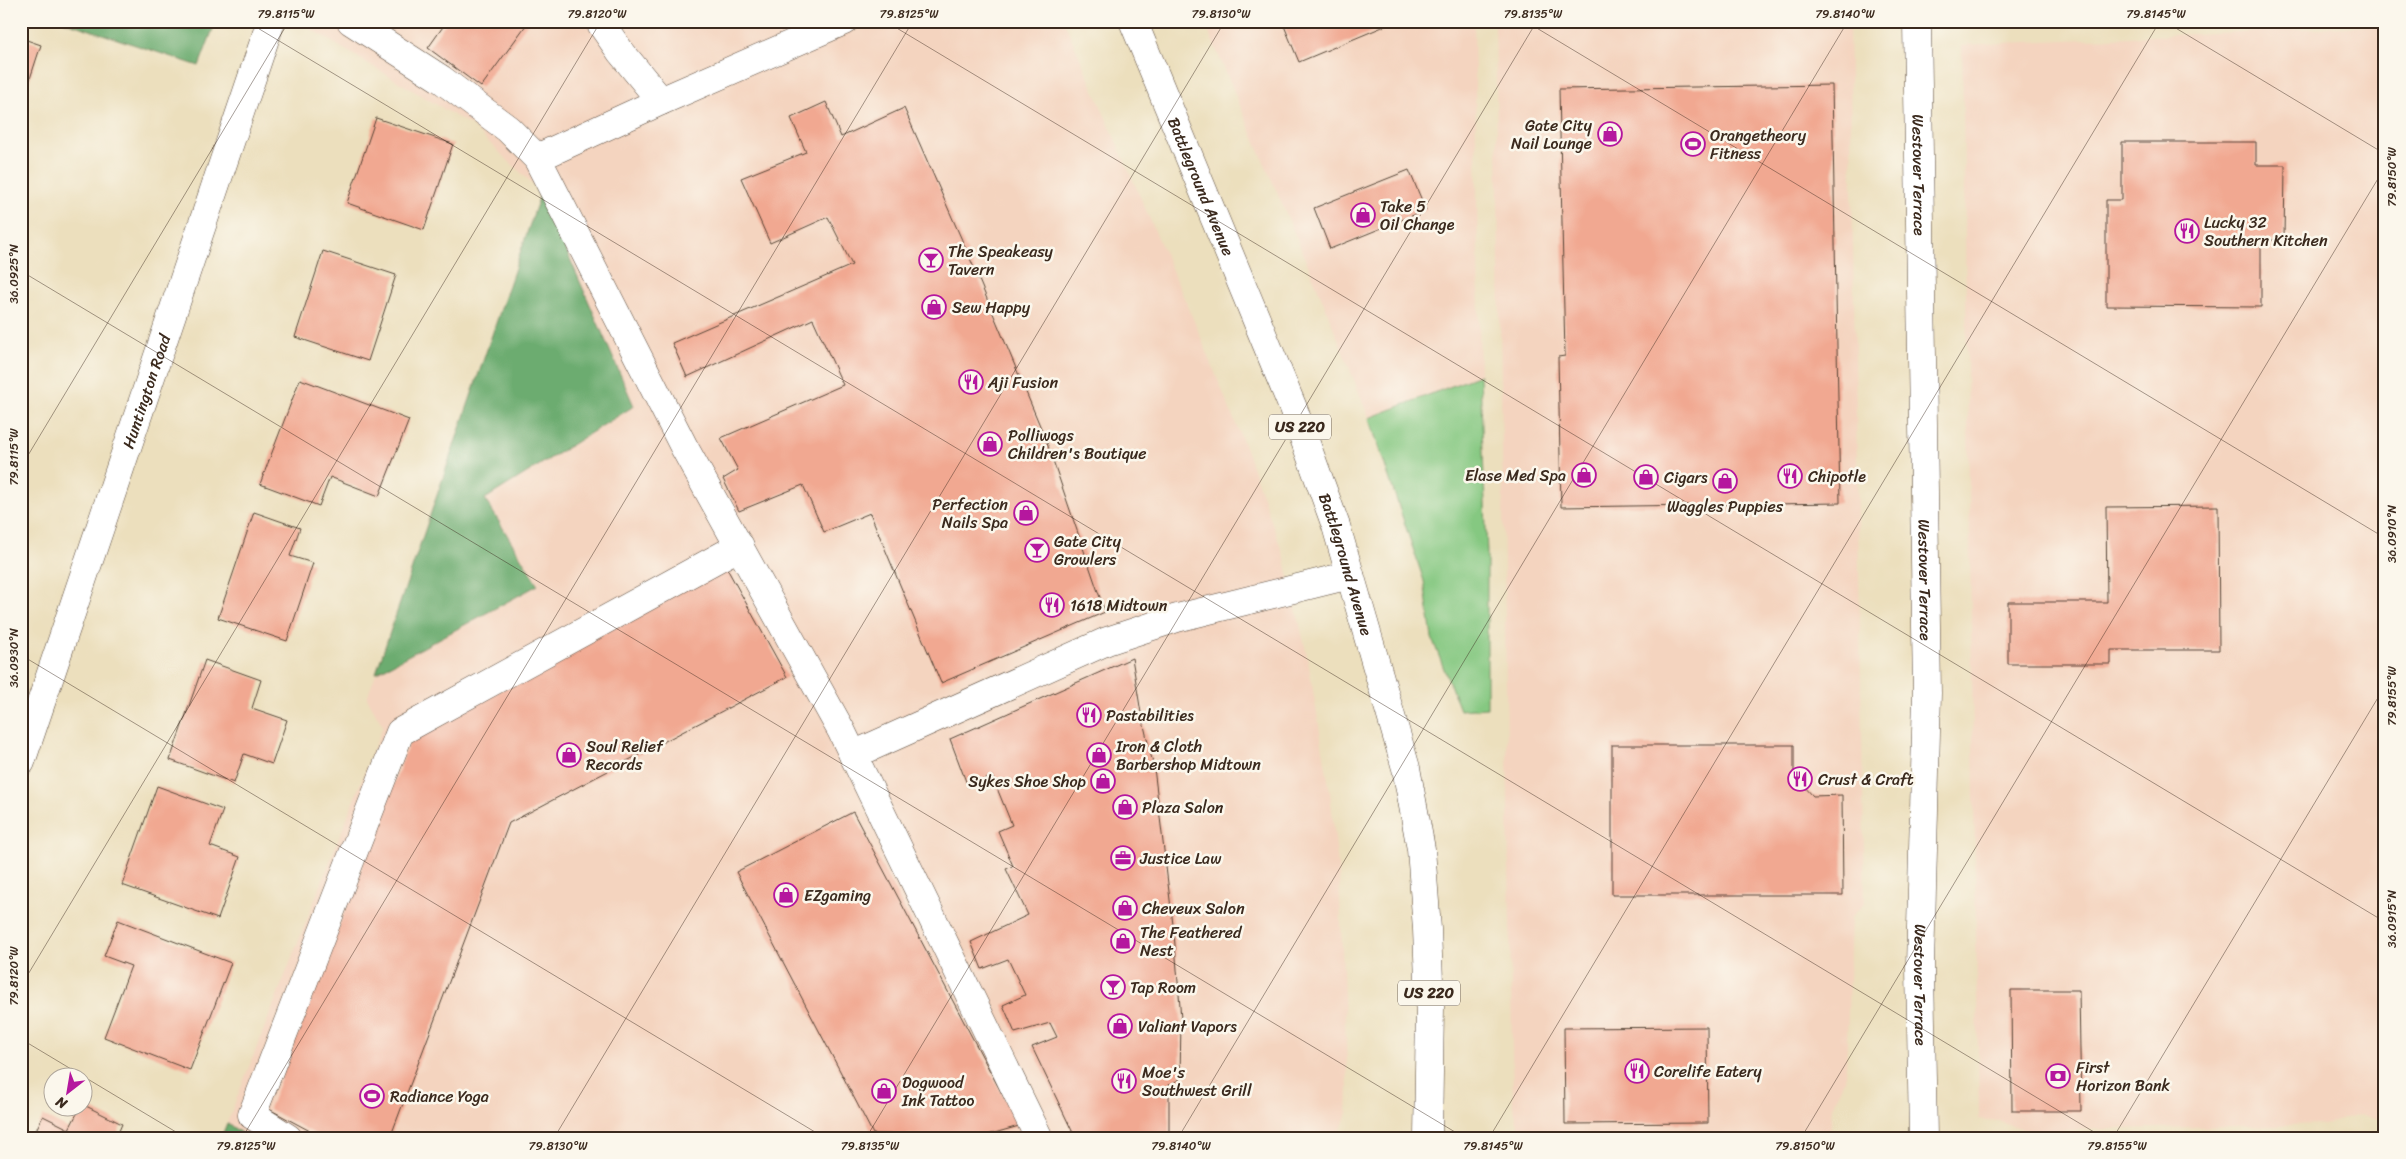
<svg xmlns="http://www.w3.org/2000/svg" width="2406" height="1159" font-family="Sriracha,sans-serif">
  <style>
    .built { fill: #f4d4bf }
    .green { fill: #85c881; stroke: #607950 }
    .forest { fill: #6cac6f; stroke: #546b46 }
    .building { fill: #f1a891 }
    .lines { fill: none; stroke-linecap: round; stroke-linejoin: round }
    .minor-casing { stroke: #564536; stroke-width: 29 }
    .major-casing { stroke: #564536; stroke-width: 29 }
    .minor { stroke: #fff; stroke-width: 28 }
    .major { stroke: #fff; stroke-width: 28 }
    .ticks { fill: none; stroke: #3b2a1e; stroke-width: 1; stroke-opacity: 0.45 }
    .labels { text-anchor: middle; stroke-width: 5; stroke-linejoin: round; paint-order: stroke }
    .shield { fill: #fbf7ec; stroke: #75685c; stroke-width: 1 }
    .shield-label { font-size: 15px; font-weight: bold; fill: #3b2a1e }
    .poi-label { font-size: 16px; fill: #3b2a1e; stroke: #fbf7ec; text-anchor: start }
    .street-label { font-size: 16px; fill: #3b2a1e; stroke: #fbf7ec }
    .neatline { fill: none; stroke: #3b2a1e; stroke-width: 2 }
    .ticks-label { font-size: 12px; text-anchor: middle; fill: #3b2a1e }
  </style>
  <rect width="100%" height="100%" fill="#fbf7ec"/>
  <filter id="ink" filterUnits="userSpaceOnUse"><feTurbulence type="fractalNoise" baseFrequency=".02" numOctaves="2"/><feDisplacementMap in="SourceGraphic" scale="10" xChannelSelector="R" yChannelSelector="G"/><feConvolveMatrix kernelMatrix="1 2 1 2 8 2 1 2 1" color-interpolation-filters="sRGB"/></filter>
  <filter id="wash" filterUnits="userSpaceOnUse"><feTurbulence type="fractalNoise" baseFrequency=".0096" numOctaves="4" result="noise"/><feDisplacementMap in="SourceGraphic" scale="20" xChannelSelector="R" yChannelSelector="G"/><feGaussianBlur stdDeviation="1.12" result="paint"/><feColorMatrix in="noise" values="0 0 0 0 0 0 0 0 0 0 0 0 0 0 0 0 0 1.4 0 .05"/><feComposite in="paint" operator="in"/></filter>
  <g filter="url(#wash)">
    <rect width="100%" height="100%" fill="#ecdfbd"/>
    <path class="built" d="M311,21H1064L1194,321L1246,449L1285,560L1308,660L1330,792L1339,875L1348,1089L1347,1113L1342,1127L1333,1138H1137L1022,1132L855,1135L822,1138H248L227,1123L383,726L367,698L376,673L538,585L485,499L634,406L541,192L472,126L309,28Z
      M1204,21H1474L1480,375L1369,418L1319,291Z
      M1495,21H1849L1865,904L1851,917L1846,1075L1832,1108L1829,1138H1522L1513,1107Z
      M2385,25V1121L2359,1114L2327,1124L2027,1131L2000,1121L1979,1119L1962,45Z"/>
    <path class="green" d="M1480,375L1487,554V708L1460,710L1432,638L1424,581L1369,418Z"/>
    <path class="forest" d="M63,21H216L199,66Z
      M541,192L634,406L485,499L538,585L376,673Z
      M227,1123L248,1138H221Z"/>
    <g id="blocks">
      <path class="building" d="M447,21H529L481,87L428,48Z
        M1282,21H1391L1392,23L1299,62Z
        M21,38L41,45L22,103H21Z
        M1832,85L1840,503L1561,507L1558,357L1565,356L1559,89Z
        M826,102L841,137L904,108L969,256L1046,440L1105,612L941,683L870,513L824,532L803,485L739,511L723,479L738,470L721,438L843,385L813,319L687,377L672,343L852,265L828,217L770,243L741,178L806,152L791,118Z
        M376,118L453,144L424,230L347,203Z
        M2122,142H2256V165H2285L2284,240H2261V307L2106,306V200H2122Z
        M1409,170L1426,210L1330,249L1314,208Z
        M323,251L396,275L368,361L295,337Z
        M300,379L409,420L379,496L330,477L319,506L260,484Z
        M2218,506L2219,650H2111V664H2008V602H2107L2106,507Z
        M254,512L300,528L290,556L313,563L287,641L218,618Z
        M725,565L787,677L509,823L390,1138H323L269,1109L410,741Z
        M1132,658L1141,713L1154,768L1174,933L1181,1019L1180,1079L1169,1085V1138L1074,1135L1032,1047L1057,1037L1050,1023L1015,1033L1003,1005L1025,995L1008,959L982,969L971,942L1028,915L1006,869L1013,866L998,831L1012,825L992,776L968,787L950,739Z
        M205,660L261,680L252,708L287,720L272,764L244,754L234,783L170,760Z
        M1612,745H1794V775L1813,796L1842,795L1843,895H1612Z
        M157,786L223,810L210,846L240,857L218,919L122,885Z
        M853,812L1019,1126L984,1136L873,1134L736,872Z
        M118,920L231,963L190,1070L104,1037L131,966L104,956Z
        M2011,990H2079L2081,1111H2012Z
        M1707,1027L1708,1123L1565,1124L1564,1028Z
        M82,1104L122,1124L116,1138H32L43,1116L69,1129Z"/>
    </g>
  </g>
  <g filter="url(#ink)">
    <use href="#blocks" fill-opacity="0" stroke="#564536" stroke-width="1"/>
    <g class="lines">
      <g class="minor-casing">
        <g id="minor">
          <path d="M351,21L441,79L508,129L537,158L684,447L841,730L1039,1138"/>
          <path d="M599,21L620,51L661,101"/>
          <path d="M537,158L661,101L844,21"/>
          <path d="M853,755L1107,641L1177,618L1350,575"/>
          <path id="s1" d="M21,762L271,21"/>
          <path d="M288,1138L252,1115L400,732L740,546"/>
        </g>
      </g>
      <g class="major-casing">
        <g id="major">
          <path id="s2" d="M1133,21L1293,408L1336,526L1406,768L1421,849L1427,929L1430,1007L1428,1138"/>
          <path id="s3" d="M1917,21L1927,693L1920,967L1923,1138"/>
        </g>
      </g>
      <use href="#minor" class="minor"/>
      <use href="#major" class="major"/>
    </g>
  </g>
  <path class="ticks" d="M246,21L2104,1138M885,21L2385,922M1525,21L2385,538M2164,21L2385,154M21,271L1465,1138M21,467L289,21M21,655L825,1138M21,986L601,21M21,1039L186,1138M242,1138L913,21M554,1138L1225,21M866,1138L1537,21M1178,1138L1848,21M1489,1138L2160,21M1801,1138L2385,167M2113,1138L2385,686"/>
  <defs>
    <g id="shop-ring" transform="scale(1.25)"><circle r="9.5" fill="#fbf7ec" stroke="#b5179e" stroke-width="1.5"/><path d="M-5-2.5h2.3a2.7 3.5 0 0 1 5.4 0H5L5.5 6h-11ZM-1.5-2.5h3a1.5 2.3 0 0 0-3 0Z" fill="#b5179e"/></g>
    <g id="stadium-ring" transform="scale(1.25)"><circle r="9.5" fill="#fbf7ec" stroke="#b5179e" stroke-width="1.5"/><path d="M0-5a6.5 5 0 1 0 0 10a6.5 5 0 1 0 0-10ZM-3.5-1.8h7v3.6h-7Z" fill="#b5179e"/></g>
    <g id="restaurant-ring" transform="scale(1.25)"><circle r="9.5" fill="#fbf7ec" stroke="#b5179e" stroke-width="1.5"/><path d="M-5-6h1v4h1v-4h1v4h1v-4h1v5L-1.5 .5V6h-2V.5L-5-1ZM5-6V6H3V1.5H1.5Q1.5-4 5-6Z" fill="#b5179e"/></g>
    <g id="bar-ring" transform="scale(1.25)"><circle r="9.5" fill="#fbf7ec" stroke="#b5179e" stroke-width="1.5"/><path d="M-6-5H6L.8 .8V4.5H3.5V6h-7V4.5H-.8V.8Z" fill="#b5179e"/></g>
    <g id="office-ring" transform="scale(1.25)"><circle r="9.5" fill="#fbf7ec" stroke="#b5179e" stroke-width="1.5"/><path d="M-6-3h4V-5.5h4V-3h4V5H-6ZM-1-4.5V-3h2v-1.5ZM-6 0V1H6V0Z" fill="#b5179e"/></g>
    <g id="bank-ring" transform="scale(1.25)"><circle r="9.5" fill="#fbf7ec" stroke="#b5179e" stroke-width="1.5"/><path d="M-6-4H6V4H-6ZM0-2.3a2.3 2.3 0 1 0 0 4.6a2.3 2.3 0 1 0 0-4.6Z" fill="#b5179e"/></g>
  </defs>
  <g fill-rule="evenodd">
    <use href="#shop-ring" x="1610" y="134"/>
    <use href="#stadium-ring" x="1693" y="144"/>
    <use href="#shop-ring" x="1363" y="215"/>
    <use href="#restaurant-ring" x="2187" y="231"/>
    <use href="#bar-ring" x="931" y="260"/>
    <use href="#shop-ring" x="934" y="307"/>
    <use href="#restaurant-ring" x="971" y="382"/>
    <use href="#shop-ring" x="990" y="444"/>
    <use href="#shop-ring" x="1584" y="475"/>
    <use href="#restaurant-ring" x="1790" y="476"/>
    <use href="#shop-ring" x="1646" y="477"/>
    <use href="#shop-ring" x="1725" y="481"/>
    <use href="#shop-ring" x="1026" y="513"/>
    <use href="#bar-ring" x="1037" y="550"/>
    <use href="#restaurant-ring" x="1052" y="605"/>
    <use href="#restaurant-ring" x="1089" y="715"/>
    <use href="#shop-ring" x="569" y="755"/>
    <use href="#shop-ring" x="1099" y="755"/>
    <use href="#restaurant-ring" x="1800" y="779"/>
    <use href="#shop-ring" x="1103" y="781"/>
    <use href="#shop-ring" x="1125" y="807"/>
    <use href="#office-ring" x="1123" y="858"/>
    <use href="#shop-ring" x="786" y="895"/>
    <use href="#shop-ring" x="1125" y="908"/>
    <use href="#shop-ring" x="1123" y="941"/>
    <use href="#bar-ring" x="1113" y="987"/>
    <use href="#shop-ring" x="1120" y="1026"/>
    <use href="#restaurant-ring" x="1637" y="1071"/>
    <use href="#bank-ring" x="2058" y="1076"/>
    <use href="#restaurant-ring" x="1124" y="1081"/>
    <use href="#shop-ring" x="884" y="1091"/>
    <use href="#stadium-ring" x="372" y="1096"/>
  </g>
  <g class="labels">
    <g class="shield">
      <rect x="1269" y="414.5" width="62" height="25" rx="4"/>
      <rect x="1398" y="980.5" width="62" height="25" rx="4"/>
    </g>
    <g class="shield-label">
      <text x="1300" y="432">US 220</text>
      <text x="1429" y="998">US 220</text>
    </g>
    <g class="poi-label">
      <text x="1592" y="131" text-anchor="end">Gate City<tspan x="1592" dy="18">Nail Lounge</tspan></text>
      <text x="1710" y="141">Orangetheory<tspan x="1710" dy="18">Fitness</tspan></text>
      <text x="1380" y="212">Take 5<tspan x="1380" dy="18">Oil Change</tspan></text>
      <text x="2204" y="228">Lucky 32<tspan x="2204" dy="18">Southern Kitchen</tspan></text>
      <text x="948" y="257">The Speakeasy<tspan x="948" dy="18">Tavern</tspan></text>
      <text x="952" y="313">Sew Happy</text>
      <text x="988" y="388">Aji Fusion</text>
      <text x="1008" y="441">Polliwogs<tspan x="1008" dy="18">Children's Boutique</tspan></text>
      <text x="1566" y="481" text-anchor="end">Elase Med Spa</text>
      <text x="1808" y="482">Chipotle</text>
      <text x="1664" y="483">Cigars</text>
      <text x="1008" y="510" text-anchor="end">Perfection<tspan x="1008" dy="18">Nails Spa</tspan></text>
      <text x="1725" y="512" text-anchor="middle">Waggles Puppies</text>
      <text x="1054" y="547">Gate City<tspan x="1054" dy="18">Growlers</tspan></text>
      <text x="1070" y="611">1618 Midtown</text>
      <text x="1106" y="721">Pastabilities</text>
      <text x="586" y="752">Soul Relief<tspan x="586" dy="18">Records</tspan></text>
      <text x="1116" y="752">Iron &amp; Cloth<tspan x="1116" dy="18">Barbershop Midtown</tspan></text>
      <text x="1818" y="785">Crust &amp; Craft</text>
      <text x="1086" y="787" text-anchor="end">Sykes Shoe Shop</text>
      <text x="1142" y="813">Plaza Salon</text>
      <text x="1140" y="864">Justice Law</text>
      <text x="804" y="901">EZgaming</text>
      <text x="1142" y="914">Cheveux Salon</text>
      <text x="1140" y="938">The Feathered<tspan x="1140" dy="18">Nest</tspan></text>
      <text x="1130" y="993">Tap Room</text>
      <text x="1138" y="1032">Valiant Vapors</text>
      <text x="2076" y="1073">First<tspan x="2076" dy="18">Horizon Bank</tspan></text>
      <text x="1654" y="1077">Corelife Eatery</text>
      <text x="1142" y="1078">Moe's<tspan x="1142" dy="18">Southwest Grill</tspan></text>
      <text x="902" y="1088">Dogwood<tspan x="902" dy="18">Ink Tattoo</tspan></text>
      <text x="390" y="1102">Radiance Yoga</text>
    </g>
    <g class="street-label">
      <text dy="6" stroke="none"><textPath href="#s3" startOffset="154">Westover Terrace</textPath></text>
      <text dy="6" stroke="none"><textPath href="#s2" startOffset="179">Battleground Avenue</textPath></text>
      <text dy="6" stroke="none"><textPath href="#s1" startOffset="391">Huntington Road</textPath></text>
      <text dy="6" stroke="none"><textPath href="#s2" startOffset="584">Battleground Avenue</textPath></text>
      <text dy="6" stroke="none"><textPath href="#s3" startOffset="559">Westover Terrace</textPath></text>
      <text dy="6" stroke="none"><textPath href="#s3" startOffset="964">Westover Terrace</textPath></text>
    </g>
  </g>
  <rect width="2406" height="1159" fill="none" stroke="#fbf7ec" stroke-width="55"/>
  <g transform="translate(68 1092) rotate(211)"><circle r="24" fill="#fbf7ec" stroke="#aea59a"/>
  <path d="M0-4L9 19L0 12L-9 19Z" fill="#b5179e"/>
  <text y="-8" font-size="14" font-weight="bold" text-anchor="middle" fill="#3b2a1e">N</text>
  </g>
  <rect x="28" y="28" width="2350" height="1104" class="neatline"/>
  <g class="ticks-label">
    <text x="286" y="18">79.8115°W</text>
    <text x="597" y="18">79.8120°W</text>
    <text x="909" y="18">79.8125°W</text>
    <text x="1221" y="18">79.8130°W</text>
    <text x="1533" y="18">79.8135°W</text>
    <text x="1845" y="18">79.8140°W</text>
    <text x="2156" y="18">79.8145°W</text>
    <text transform="translate(2392 177) rotate(-90)" y="4">79.8150°W</text>
    <text transform="translate(14 274) rotate(-90)" y="4">36.0925°N</text>
    <text transform="translate(14 457) rotate(-90)" y="4">79.8115°W</text>
    <text transform="translate(2392 534) rotate(-90)" y="4">36.0910°N</text>
    <text transform="translate(14 658) rotate(-90)" y="4">36.0930°N</text>
    <text transform="translate(2392 696) rotate(-90)" y="4">79.8155°W</text>
    <text transform="translate(2392 919) rotate(-90)" y="4">36.0915°N</text>
    <text transform="translate(14 976) rotate(-90)" y="4">79.8120°W</text>
    <text x="246" y="1150">79.8125°W</text>
    <text x="558" y="1150">79.8130°W</text>
    <text x="870" y="1150">79.8135°W</text>
    <text x="1181" y="1150">79.8140°W</text>
    <text x="1493" y="1150">79.8145°W</text>
    <text x="1805" y="1150">79.8150°W</text>
    <text x="2117" y="1150">79.8155°W</text>
  </g>
</svg>
